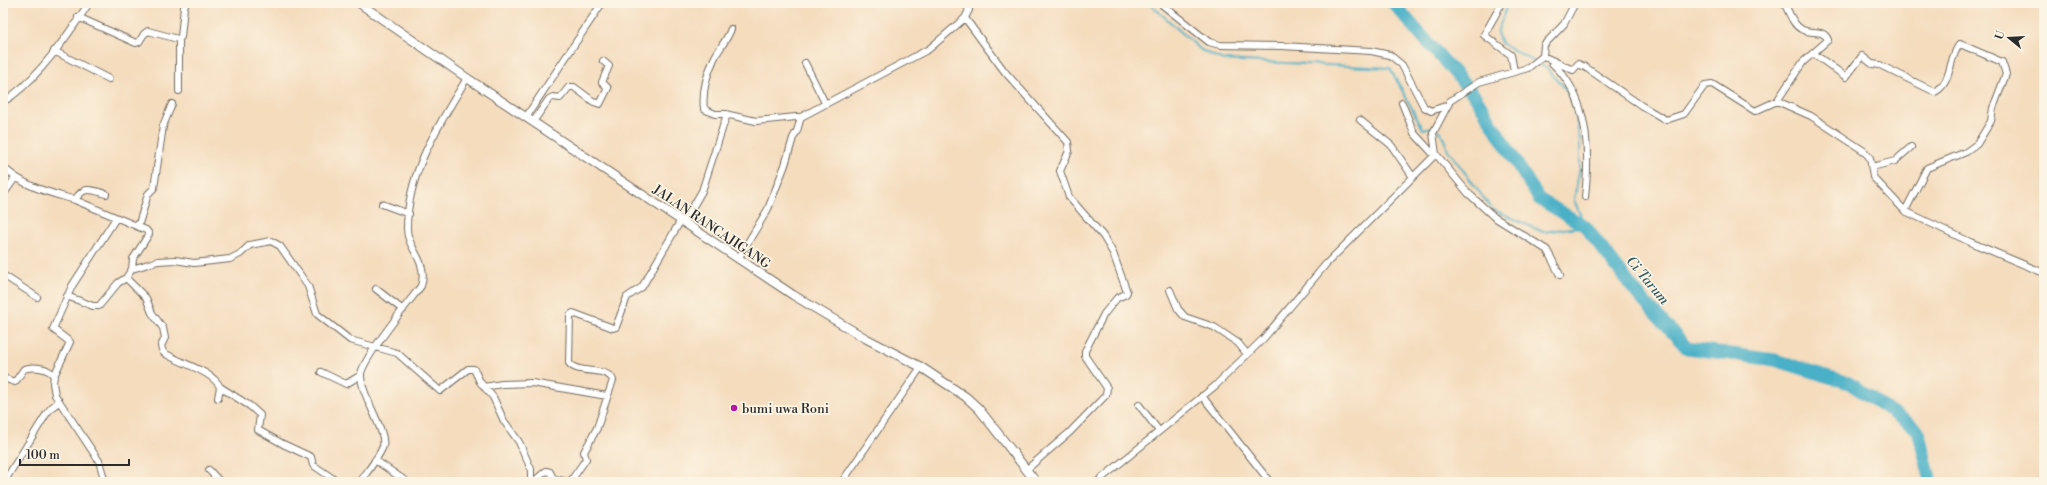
<svg xmlns="http://www.w3.org/2000/svg" width="2047" height="485" font-family="'Libre Bodoni',serif">
  <style>
    .lines { fill: none; stroke-linecap: round; stroke-linejoin: round }
    .stream { stroke: #48b0c7; stroke-width: 2 }
    .river { stroke: #48b0c7; stroke-width: 13 }
    .street-casing { stroke: #71695e; stroke-width: 8 }
    .secondary-casing { stroke: #71695e; stroke-width: 10 }
    .street { stroke: #fff; stroke-width: 6 }
    .secondary { stroke: #fff; stroke-width: 8 }
    .poi-dot { fill: #b5179e; stroke: #fcf5e5; stroke-width: 1.5 }
    .labels { text-anchor: middle; stroke-width: 3.5; stroke-linejoin: round; paint-order: stroke }
    .street-label { font-size: 13px; fill: #2b2b2b; stroke: #fcf5e5 }
    .poi-label { font-size: 13px; fill: #2b2b2b; stroke: #fcf5e5; text-anchor: start }
    .water-label { font-size: 14px; font-style: italic; fill: #355a62; stroke: #fcf5e5 }
  </style>
  <rect width="100%" height="100%" fill="#fcf5e5"/>
  <filter id="ink" filterUnits="userSpaceOnUse"><feTurbulence type="fractalNoise" baseFrequency=".025" numOctaves="2"/><feDisplacementMap in="SourceGraphic" scale="8" xChannelSelector="R" yChannelSelector="G"/><feConvolveMatrix kernelMatrix="1 2 1 2 8 2 1 2 1" color-interpolation-filters="sRGB"/></filter>
  <filter id="wash" filterUnits="userSpaceOnUse"><feTurbulence type="fractalNoise" baseFrequency=".012" numOctaves="4" result="noise"/><feDisplacementMap in="SourceGraphic" scale="16" xChannelSelector="R" yChannelSelector="G"/><feGaussianBlur stdDeviation="0.9" result="paint"/><feColorMatrix in="noise" values="0 0 0 0 0 0 0 0 0 0 0 0 0 0 0 0 0 1.4 0 .05"/><feComposite in="paint" operator="in"/></filter>
  <g filter="url(#wash)">
    <rect width="100%" height="100%" fill="#f4dcbd"/>
    <g class="lines">
      <path class="stream" d="M1149,3L1201,50L1223,60L1390,68L1423,129L1433,127L1441,132L1448,150L1492,209L1543,232L1585,226L1574,200L1580,167V140L1574,108L1565,88L1546,68L1501,43L1497,33L1508,3"/>
      <path class="river" d="M1393,3L1475,96L1539,199L1585,226L1638,295L1687,348L1775,360L1849,383L1918,430L1931,482"/>
    </g>
  </g>
  <g filter="url(#ink)">
    <g class="lines">
      <g class="street-casing">
        <path id="street" d="M1160,3L1209,42L1220,45L1282,46L1371,51L1390,55L1402,65L1424,107L1431,111L1448,105
          M1501,3L1497,12L1484,35L1511,55L1514,71
          M78,17L136,43L139,42L144,34L148,31L178,39L181,37L184,7L186,3
          M965,18L1005,72L1068,142L1069,151L1060,171L1069,197L1103,236L1113,253L1127,292L1126,294L1117,298L1104,314L1085,351V356L1107,388L1106,395L1070,432L1026,470
          M731,29C726,42 719,48 714,59C707,74 702,93 704,109L715,114H725L756,121L796,117H801L929,49L965,18L969,10L965,3
          M54,51L109,79
          M1813,53L1846,77L1862,56L1872,64L1880,65L1935,92C1953,82 1948,57 1960,44L2002,62L2006,74L1993,108L1991,121L1977,144L1966,152L1927,168L1905,211
          M1543,56L1544,45L1564,24L1575,3
          M1547,58L1573,70L1578,64L1585,67L1642,106L1666,120L1684,114L1705,85L1712,84L1755,111L1777,101L1803,62L1828,40C1824,28 1810,35 1801,29C1792,24 1789,11 1784,3
          M805,63L825,103
          M1552,63C1589,97 1590,151 1585,197
          M179,91V39
          M1777,101L1811,116L1864,151L1870,158L1873,177L1905,211L1970,242L2044,273
          M3,102C35,83 69,34 89,3
          M1402,103L1414,133L1435,156
          M526,117L602,3
          M1360,120L1391,145L1413,177
          M533,122L549,99L553,97L560,98L569,87H574L594,102L600,104L608,88L602,82L609,66L603,61
          M1436,154L1468,193L1494,217L1547,250L1560,275
          M3,167C24,187 48,192 75,200C84,185 92,190 106,194
          M1872,167L1895,161L1911,147
          M3,195L15,178
          M382,204L409,214
          M684,222L702,191L727,114
          M138,227L148,194L154,188L163,126L172,104
          M738,259L768,209L785,165L793,138L797,131L801,117
          M132,269L158,261L175,260L194,263L230,259L240,254L250,245L271,241L280,246L308,286L317,314L350,340L397,353L440,391L468,369H474L480,382L493,397L504,421L519,442L531,469V482
          M3,275L37,297
          M126,278L146,298L152,313L163,328L165,338L161,346L163,352C178,363 212,370 220,387L218,398
          M376,289L403,310
          M1170,290L1178,309L1185,317L1214,327L1238,343L1247,354
          M67,296L93,306H99L118,283L126,278L132,269L133,259L149,234L146,230L75,200
          M321,372L346,384L361,375
          M54,376L70,342L53,329L72,286L116,218
          M3,378L15,382L24,369C33,366 48,367 54,376L53,383L55,395L99,461L105,482
          M220,387L250,406L260,415L258,430L283,444L311,457L313,465L338,482
          M484,387L502,384L532,383L607,396
          M1202,396L1270,482
          M1139,405L1159,431
          M375,460L407,482
          M209,470L220,482
          M4,482L47,413L52,407L59,402
          M360,482C366,473 380,456 383,446C387,431 360,394 361,374C363,358 409,302 421,286C429,261 407,249 407,229C407,172 439,125 467,78
          M533,482L546,471L550,472L553,478L568,482
          M570,482L586,459L584,452L597,428L613,380C606,366 578,375 569,363L570,315L573,313L613,328L616,327L627,297L642,287L681,220
          M842,482L921,367
          M1097,482L1215,386L1264,338L1326,264L1436,154L1433,133L1450,101L1479,82L1528,68L1543,56"/>
      </g>
      <g class="secondary-casing">
        <path id="secondary" d="M359,3L467,78L793,295L865,338L921,367L966,397L979,409L1036,482"/>
      </g>
      <use href="#street" class="street"/>
      <use href="#secondary" class="secondary"/>
    </g>
  </g>
  <circle class="poi-dot" cx="734" cy="408" r="4"/>
  <g class="labels">
    <g class="street-label">
      <text transform="translate(712 226) rotate(34)" y="5">JALAN RANCAJIGANG</text>
    </g>
    <g class="poi-label">
      <text x="742" y="413">bumi uwa Roni</text>
    </g>
    <g class="water-label">
      <text transform="translate(1648 280) rotate(50)" y="5">Ci Tarum</text>
    </g>
  </g>
  <rect width="2047" height="485" fill="none" stroke="#fcf5e5" stroke-width="16"/>
  <g transform="translate(2009 38) rotate(288)" stroke="#fcf5e5" stroke-width="3" paint-order="stroke">
  <path d="M0-3L7 15L0 10L-7 15Z" fill="#2b2b2b"/>
  <text y="-6" font-size="11" font-weight="bold" text-anchor="middle" fill="#2b2b2b">U</text>
  </g>
  <path d="M20 459v6h109v-6" fill="none" stroke="#2b2b2b" stroke-width="2"/>
  <text x="26" y="459" font-size="12" fill="#2b2b2b" stroke="#fcf5e5" stroke-width="3" paint-order="stroke">100 m</text>
</svg>
